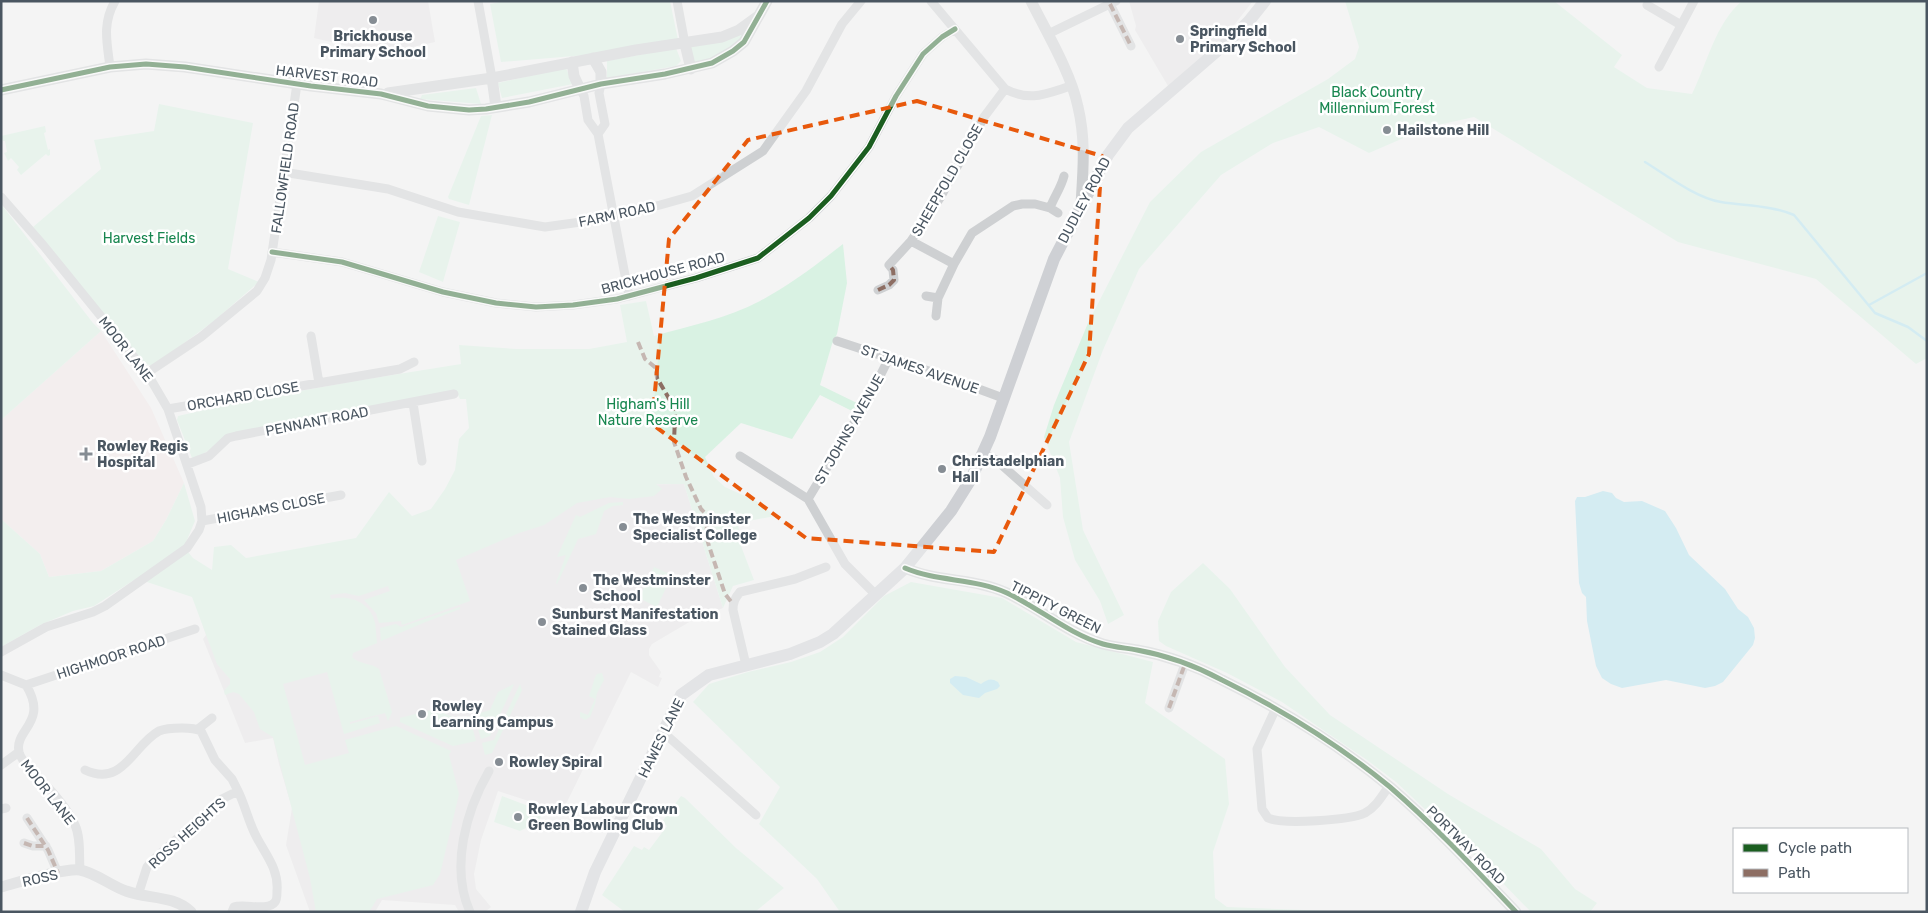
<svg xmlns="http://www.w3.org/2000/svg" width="1928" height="913" font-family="Rubik,sans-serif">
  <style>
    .education { fill: #e6e5e6 }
    .medical { fill: #f1e7e6 }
    .green { fill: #d9f2e3 }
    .water { fill: #aee2f0 }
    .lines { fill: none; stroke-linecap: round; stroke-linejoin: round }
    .stream { stroke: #aee2f0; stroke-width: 2.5 }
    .minor { stroke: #ced0d2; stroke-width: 9 }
    .tertiary { stroke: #ced0d2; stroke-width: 11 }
    .secondary { stroke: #ced0d4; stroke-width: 12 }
    .quiet { stroke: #8d6e63; stroke-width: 4; stroke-dasharray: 8 4; stroke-linecap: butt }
    .cycleway-casing { stroke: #fff; stroke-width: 8 }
    .cycleway { stroke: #1b5e20; stroke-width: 5 }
    .marked { fill: none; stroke: #e8590c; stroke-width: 4; stroke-dasharray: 10 6; stroke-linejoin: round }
    .poi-dot { fill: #868d94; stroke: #fff; stroke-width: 2 }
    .labels { text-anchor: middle; stroke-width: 5; stroke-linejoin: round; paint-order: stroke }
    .poi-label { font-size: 14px; font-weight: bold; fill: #4a5661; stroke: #fff; text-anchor: start }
    .street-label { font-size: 14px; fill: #4a5661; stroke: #fff }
    .park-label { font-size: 14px; fill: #17864f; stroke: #fff }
  </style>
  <rect width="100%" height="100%" fill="#f4f4f4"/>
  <path class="education" d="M319,1H428L435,42L381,54L314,38Z
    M1129,1H1253L1227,34L1168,86L1135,30L1136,26Z
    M684,484L723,608L691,621L652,644L649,649V655L661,672L659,677L662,678L658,687L631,672L562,812L498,791L481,840L474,874L476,889L491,907L485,912H459L455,905L382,900L375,912H310L286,845L292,808L279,764L273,738L245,743L203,639L206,635L200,617L570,485Z"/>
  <path class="medical" d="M101,331L151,408L184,483L166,520L153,541L101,571L49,577L40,554L1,519V420Z"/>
  <path class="green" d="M505,1H670L678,40L611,53L501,62L490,4Z
    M1345,1H1554L1622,55L1614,67L1647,88L1692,94C1707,64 1715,24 1742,1H1927V358L1916,364L1816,279L1678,242L1474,117L1429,127L1369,153L1319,127L1273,143L1221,175L1139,269L1103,350L1069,442L1083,530L1124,615L1108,624L1100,601L1075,560L1063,517L1060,478L1044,437L1054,405L1088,323L1150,202L1201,152L1328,79L1355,59L1359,47Z
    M752,25L732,50L692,66L689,46Z
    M676,48L681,61L676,66L607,78V61Z
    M566,68L573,84L502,98L498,83Z
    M476,88L481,104L420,99L422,95Z
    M159,104L253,123L228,269L259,282L214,321L153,366L143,363L33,227L101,169L94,140L154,131Z
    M492,115L469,205L449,199L448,197L481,116Z
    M45,126L46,132L44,133L48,150L50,149V155L48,156L46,154L21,175L17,170L19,167L11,158L8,161L4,153L7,152L5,141H3L1,136Z
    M1,204L93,323L101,331L1,420Z
    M438,216L460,222L443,282L419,272Z
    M843,244L847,283L837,334L832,344L820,385L859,404L856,413L820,395L792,439L741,423L705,457L714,477L725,487L756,501L775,516L738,523L741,546L754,580L733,586L723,608L684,484H656L662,489L654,496L629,499L610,497L577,503L544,525L519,533L456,560L470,601L402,625L401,621L379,623L376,613L364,600L390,591L388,586L359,596L345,593L330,595L331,599C350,594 371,603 375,623C376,629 376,636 377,643L353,653L352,657C358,664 371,663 379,669L392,712L388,721L385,713L350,722V724L378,716L380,723L344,734L327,672L283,684L305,765L349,753L345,740L396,726L451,751L449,755L459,794L440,874L433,885L377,899L369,912H316L310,878L273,737L260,729L254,712L239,694L233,692L225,695L224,691L230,684V679L217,664L192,597L147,582L134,580L94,606L73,611L40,625L1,647V519L40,554L49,577L101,571L153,541L166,520L184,483L195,521L184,547L193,558L212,570L214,547L231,545L246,558L356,538L389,492L412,516L431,509L445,489L455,470L459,439L469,428L466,399H460L457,393L239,432L198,457L192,458L177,420L178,416L244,401L355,381L461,364L459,345L517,349H589L627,342L620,305L646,301L654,336C689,326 728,318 760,301C790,285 816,265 843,244Z
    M623,502V505L613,506L604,511L596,534L578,539L557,584L556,583L566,555L557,557L576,515L580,517L609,503Z
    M1203,563L1230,589L1285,667L1330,715L1448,794L1541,849L1575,889L1597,903L1590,912H1531L1490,870L1396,782L1367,760L1282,702L1227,673L1166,646L1159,641L1158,621L1171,592Z
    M654,567L672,575L657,607L639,598Z
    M911,582L1002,598L1076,642L1153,662L1145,703L1225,759L1229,804L1213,852L1215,898L1227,907L1359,912H840L817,879L759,824L780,787L693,702L709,684L748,672L791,662L820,652L843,637L884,596Z
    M460,607V609L423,623L381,641L380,628L396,624L401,627Z
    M602,673L604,680L597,693L595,704L590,717L585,720L580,717V712L588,715L595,699L589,696C592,689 594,678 597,674Z
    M514,684L490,736L481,739L474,715L490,710L498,692Z
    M520,684L522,690L492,753L485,755L482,743L494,740Z
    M435,709L457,719L469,716L476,741L453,746L400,722V718Z
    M502,796L544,812L533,830L526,828L520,831L494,822Z
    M681,796L685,798L736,848L784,888L755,912H625L602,895L634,846L642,850L644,847L649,850L667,826L661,823Z"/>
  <path class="water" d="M1603,491L1612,493L1616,498L1624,502L1642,501L1665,511L1676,528L1689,555L1725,589L1738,609L1748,617L1754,628L1755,638L1753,645L1723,682L1715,686L1705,688L1666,680L1622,688L1611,684L1602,678L1596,666L1587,621L1586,597L1582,593L1579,583L1575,501L1577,497H1585Z
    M955,676L966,677L981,684C988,679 991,678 998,682L1000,686L997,689L985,693L979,698L963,695L950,683V679Z"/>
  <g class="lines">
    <path class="stream" d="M1645,162C1666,175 1696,198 1721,202C1746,206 1770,205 1794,215L1875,313L1908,327L1927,341
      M1869,305L1927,273"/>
    <path class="minor" d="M478,1L492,78
      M677,1L685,44
      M931,1L1005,89C1031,102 1045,94 1071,86
      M1110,4L1131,46
      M1647,5L1681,25
      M1048,34L1116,1
      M110,67C107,42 102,24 115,1
      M1659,67L1694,1
      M580,89L584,96L588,120L598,134L629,296
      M598,134L605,124L599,93L601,84
      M283,172L388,189L458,212L545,227L602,219L660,205L692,196L763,151L806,91L842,24L861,1
      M1,197L43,245L147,373L168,409L201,507L202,521L199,530L187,548L105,606L93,612L46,627L1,652
      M1050,208C1054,197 1061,188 1064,176
      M911,241L954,264L972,233L1013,206L1022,204H1035L1050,208L1058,213
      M272,252L342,262L443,292L496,303L536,307L573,305L617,299L696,278L758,258L809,218L831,196L869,147L896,96L923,54L942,37L955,29
      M878,290L889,285L894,280L893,270L889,265L911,241L940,198L984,117L1005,89
      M926,296L938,298
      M936,316L938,298L954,264
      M311,336L319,383
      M837,341L941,375L1003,398
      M147,373L201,337L257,291L265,278L271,260L297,84
      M413,403L422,461
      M168,409L400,369L414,362
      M983,453L996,460L1047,505
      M740,456L808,499L845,564L876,595
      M188,464L209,456L228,438L236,436L454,394
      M808,499L869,398L889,358
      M202,521L341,495
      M746,665L733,610C733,602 735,598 740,592L795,579L826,567
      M1,675L26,685C49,723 14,729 19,752C22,764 38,776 46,785C56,796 69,811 75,825C81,838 79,856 80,870
      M26,685L195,629
      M1169,708L1185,664
      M1276,708L1257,749L1262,809L1268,818C1283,825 1350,820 1365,813C1376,807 1382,796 1389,786
      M198,729L212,718
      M663,732L756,815
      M1,765L19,752
      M85,770C123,788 133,745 159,731C166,728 174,728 182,728C189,728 195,728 201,731L215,760L232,779L238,791L222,799L154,859L147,867L138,895
      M1,809L6,808
      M27,818L48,850L58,873
      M24,843L33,846H46
      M232,912L234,907C244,903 268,912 275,902C277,900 277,894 277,891C279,868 264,853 255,834C248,820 245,805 238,791
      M470,912C450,867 466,811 489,771"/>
    <path class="tertiary" d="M1031,1C1047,33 1071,73 1078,107C1086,140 1083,172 1081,204
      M685,44L691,69
      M593,58L601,72V84
      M572,62L574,76L580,89
      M492,78L496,107
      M1,90L110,67L146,64L185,67L311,86L381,94L428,106L469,110L486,109L529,102L601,84L665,74L712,63L733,51L744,42L767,1
      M388,93L492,78L636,50L722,37L739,30L757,17
      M905,568C937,582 975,578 1007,593C1039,608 1069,634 1103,644C1114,647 1126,648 1137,650C1165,655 1196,666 1222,680C1281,709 1339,745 1390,787C1435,826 1475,869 1516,912
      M1,887C19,882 64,868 80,870C96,873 111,886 126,891C147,899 174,895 191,912"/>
    <path class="secondary" d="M581,912L595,872L681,695L709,675L790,654L820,642L833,634L905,568L951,511L971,479L990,437L1054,259L1108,155L1128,128L1232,38L1249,21L1265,1"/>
    <path class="quiet" d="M1110,4L1131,46
      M878,290L889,285L894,280L893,270L889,265
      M638,342L645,359L656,368L657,378L674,407L675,417L674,442L686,477L701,509L708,516L706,535L709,546L725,594L733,604
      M1169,708L1185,664
      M27,818L48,850L58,873
      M24,843L33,846H46"/>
    <g class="cycleway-casing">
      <path id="cycleway" d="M1,90L110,67L146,64L185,67L311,86L381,94L428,106L469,110L486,109L529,102L601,84L665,74L712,63L733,51L744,42L767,1
        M272,252L342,262L443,292L496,303L536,307L573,305L617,299L696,278L758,258L809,218L831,196L869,147L896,96L923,54L942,37L955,29
        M905,568C937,582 975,578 1007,593C1039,608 1069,634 1103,644C1114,647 1126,648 1137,650C1165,655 1196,666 1222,680C1281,709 1339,745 1390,787C1435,826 1475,869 1516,912"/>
    </g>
    <use href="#cycleway" class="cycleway"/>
  </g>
  <path d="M0 0H1928V913H0ZM917,101L1102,156L1089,354L994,552L806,538L652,424L669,239L748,140Z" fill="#f4f4f4" fill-opacity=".55" fill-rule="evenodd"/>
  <path class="marked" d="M917,101L1102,156L1089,354L994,552L806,538L652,424L669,239L748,140Z"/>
  <g class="poi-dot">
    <circle cx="373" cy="20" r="5"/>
    <circle cx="1180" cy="39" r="5"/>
    <circle cx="1387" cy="130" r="5"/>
    <path d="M83.5 446.5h5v5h5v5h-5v5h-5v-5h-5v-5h5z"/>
    <circle cx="942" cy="469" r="5"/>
    <circle cx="623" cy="527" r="5"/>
    <circle cx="583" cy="588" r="5"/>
    <circle cx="542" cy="622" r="5"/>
    <circle cx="422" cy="714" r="5"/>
    <circle cx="499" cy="762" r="5"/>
    <circle cx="518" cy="817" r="5"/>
  </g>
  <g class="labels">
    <g class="poi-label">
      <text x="1190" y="36">Springfield<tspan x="1190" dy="16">Primary School</tspan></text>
      <text x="373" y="41" text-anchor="middle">Brickhouse<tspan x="373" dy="16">Primary School</tspan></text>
      <text x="1397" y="135">Hailstone Hill</text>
      <text x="97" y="451">Rowley Regis<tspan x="97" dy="16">Hospital</tspan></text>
      <text x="952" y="466">Christadelphian<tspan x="952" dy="16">Hall</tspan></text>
      <text x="633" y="524">The Westminster<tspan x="633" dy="16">Specialist College</tspan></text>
      <text x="593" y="585">The Westminster<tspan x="593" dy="16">School</tspan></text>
      <text x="552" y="619">Sunburst Manifestation<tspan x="552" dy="16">Stained Glass</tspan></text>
      <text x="432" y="711">Rowley<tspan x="432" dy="16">Learning Campus</tspan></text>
      <text x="509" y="767">Rowley Spiral</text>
      <text x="528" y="814">Rowley Labour Crown<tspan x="528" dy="16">Green Bowling Club</tspan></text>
    </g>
    <g class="street-label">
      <text transform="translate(327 76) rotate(7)" y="5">HARVEST ROAD</text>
      <text transform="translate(285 168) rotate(-82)" y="5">FALLOWFIELD ROAD</text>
      <text transform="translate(947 180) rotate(-60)" y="5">SHEEPFOLD CLOSE</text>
      <text transform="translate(1084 200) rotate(-62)" y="5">DUDLEY ROAD</text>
      <text transform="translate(617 214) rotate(-12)" y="5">FARM ROAD</text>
      <text transform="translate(663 273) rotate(-15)" y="5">BRICKHOUSE ROAD</text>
      <text transform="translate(126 349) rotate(52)" y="5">MOOR LANE</text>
      <text transform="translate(920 369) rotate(19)" y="5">ST JAMES AVENUE</text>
      <text transform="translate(243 396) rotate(-10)" y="5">ORCHARD CLOSE</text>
      <text transform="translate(317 421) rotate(-11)" y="5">PENNANT ROAD</text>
      <text transform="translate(849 429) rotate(-60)" y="5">ST JOHNS AVENUE</text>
      <text transform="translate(271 508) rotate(-11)" y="5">HIGHAMS CLOSE</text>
      <text transform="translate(1056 607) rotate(27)" y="5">TIPPITY GREEN</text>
      <text transform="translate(111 657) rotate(-18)" y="5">HIGHMOOR ROAD</text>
      <text transform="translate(661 738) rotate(-64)" y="5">HAWES LANE</text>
      <text transform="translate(48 792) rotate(52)" y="5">MOOR LANE</text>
      <text transform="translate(187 833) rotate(-42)" y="5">ROSS HEIGHTS</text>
      <text transform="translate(1466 845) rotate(45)" y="5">PORTWAY ROAD</text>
      <text transform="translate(40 878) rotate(-13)" y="5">ROSS</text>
    </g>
    <g class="park-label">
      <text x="1377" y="97">Black Country<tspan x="1377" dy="16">Millennium Forest</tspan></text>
      <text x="149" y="243">Harvest Fields</text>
      <text x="648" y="409">Higham's Hill<tspan x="648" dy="16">Nature Reserve</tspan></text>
    </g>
  </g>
  <rect width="1928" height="913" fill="none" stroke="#4a5661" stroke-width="5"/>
  <rect x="1733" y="828" width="175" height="65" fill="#ffffff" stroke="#b7bbc0"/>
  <rect x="1743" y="844" width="25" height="8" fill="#1b5e20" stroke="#b7bbc0"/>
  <text x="1778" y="853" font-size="15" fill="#4a5661">Cycle path</text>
  <rect x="1743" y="869" width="25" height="8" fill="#8d6e63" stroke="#b7bbc0"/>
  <text x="1778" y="878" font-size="15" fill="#4a5661">Path</text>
</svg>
